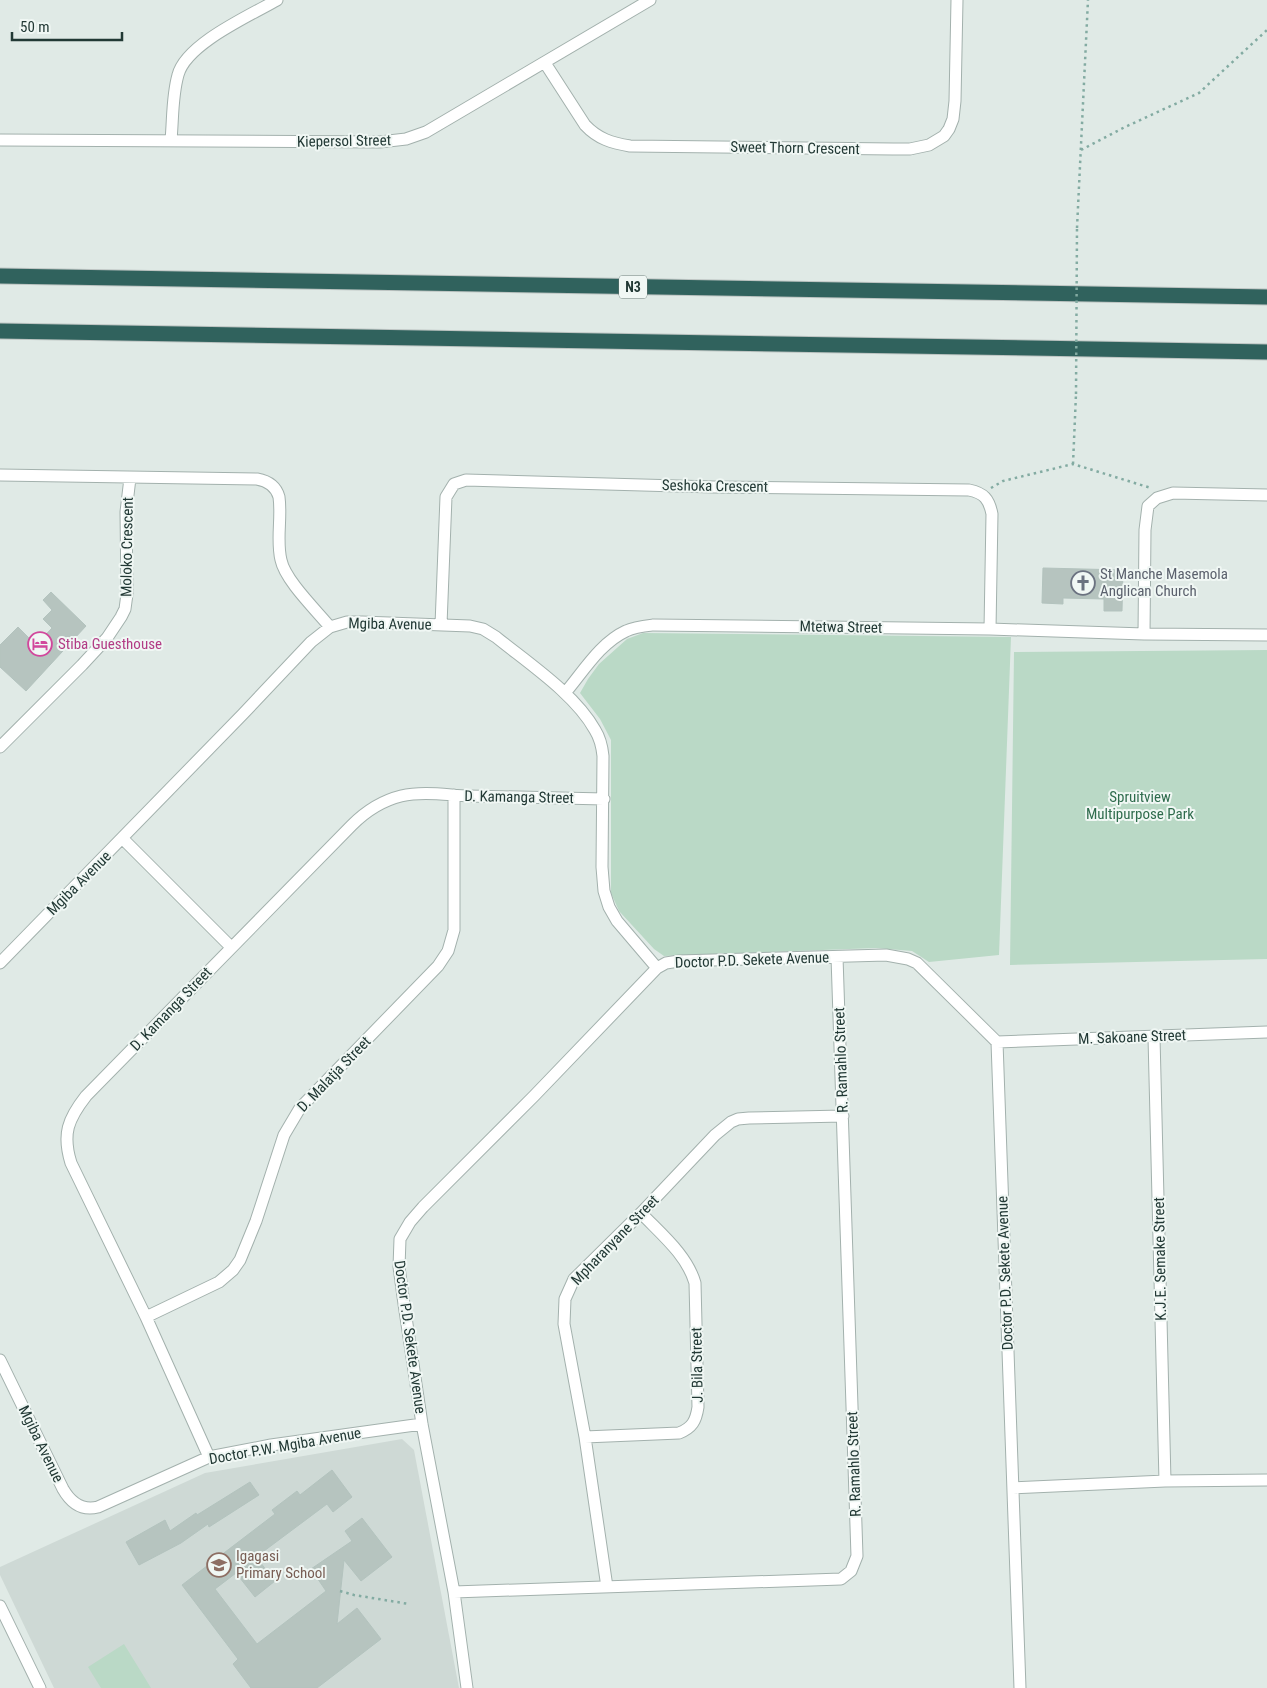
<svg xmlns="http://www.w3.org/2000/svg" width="1267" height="1688" font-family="'Roboto Condensed',sans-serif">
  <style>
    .built { fill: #ced9d5 }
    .green { fill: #bad9c6 }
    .building { fill: #b6c4bf; stroke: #b3c3be }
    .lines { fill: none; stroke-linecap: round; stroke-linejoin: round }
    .minor-casing { stroke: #a3b1ad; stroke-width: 13 }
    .motorway-casing { stroke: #bdc4c2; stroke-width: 17 }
    .path { stroke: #83aba2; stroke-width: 2.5; stroke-dasharray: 2.5 4; stroke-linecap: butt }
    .minor { stroke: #fff; stroke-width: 11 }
    .motorway { stroke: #30625d; stroke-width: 15 }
    .path-bridge { stroke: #83aba2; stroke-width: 2.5; stroke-dasharray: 2.5 4; stroke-linecap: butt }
    .labels { text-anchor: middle; stroke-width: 4; stroke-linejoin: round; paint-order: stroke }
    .shield { fill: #f0f7f4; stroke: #60726e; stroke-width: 1 }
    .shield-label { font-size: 14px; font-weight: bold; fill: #223935 }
    .street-label { font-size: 15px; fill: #223935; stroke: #f0f7f4 }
    .worship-label { font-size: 15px; fill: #5b616d; stroke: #f0f7f4; text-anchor: start }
    .hotel-label { font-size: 15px; fill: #b23c85; stroke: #f0f7f4; text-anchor: start }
    .park-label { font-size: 15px; fill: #2f6c4d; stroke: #f0f7f4 }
    .education-label { font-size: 15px; fill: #785e54; stroke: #f0f7f4; text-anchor: start }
  </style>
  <rect width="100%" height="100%" fill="#e0eae6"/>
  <path class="built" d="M402,1439L414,1450L459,1688H54L0,1575V1567L205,1473Z"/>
  <path class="green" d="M643,633L1011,637L999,955L929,962L912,951L876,948L664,956L654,949L619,911L611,893V740L600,719L580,693L588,679L599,664L627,639Z
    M1267,650V959L1010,965L1014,652Z
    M124,1644L151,1688H101L88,1667Z"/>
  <path class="building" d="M1043,568L1123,570L1122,611H1104V599L1063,598V604L1042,603Z
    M51,592L86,626L26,691L0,667V645L18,627L36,645L52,628L43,619L52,610L43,600Z
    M332,1470L352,1497L333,1512L327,1504L256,1557L275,1581L255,1597L236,1573L215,1589L257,1644L326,1591L311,1569L352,1541L345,1531L362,1518L392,1557L361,1581L344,1560L337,1624L357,1608L381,1639L317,1688H251L233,1664L238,1659L182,1585L275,1514L272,1510L297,1491L300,1495Z
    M250,1482L259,1495L209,1527L208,1524L181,1543L139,1565L126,1542L165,1520L170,1531L196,1513L197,1515Z"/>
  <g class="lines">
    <g class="minor-casing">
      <path id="minor" d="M545,63L585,125C598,139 612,143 630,146L893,149H910L929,145L944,136L949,129L953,119L955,101L957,0
        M0,140L380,142L406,139L426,132L650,0
        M171,140C173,119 172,96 178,75C186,44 249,16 277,0
        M0,475L257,479C268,481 276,486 279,497C282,518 276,540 281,560C285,580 316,610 330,627
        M441,625L446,497L454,484L466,480L714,487L969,490C984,493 989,499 992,514L990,629
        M1144,634L1145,530L1148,506L1157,498L1173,493L1267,495
        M565,693C583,672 600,643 626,631C634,627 644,626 653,625L990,629L1144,634L1267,635
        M0,747L82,665L107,638L121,617L125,609L127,594L126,512L130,478
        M123,839L231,947
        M0,963L242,715L311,642L330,627L347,622H362L470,626L483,629L496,637C528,663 575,694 595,730C600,738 602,746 603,756L602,867L604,891L609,907L617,921L657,968
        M1154,1037L1165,1481
        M997,1042L1267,1032
        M146,1317L219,1282L233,1270L240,1260L256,1221L284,1135L300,1108L438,966L448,951L454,930V795
        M0,1360L63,1489C71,1503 82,1511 98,1507L209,1457L271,1445L422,1424
        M585,1437L679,1433C692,1428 696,1421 698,1407L695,1283C687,1255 661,1234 641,1213
        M209,1457L146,1317L71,1163C62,1134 68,1119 86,1096L352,825C366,811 381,801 401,796C423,791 446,795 469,796C514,797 559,798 604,799
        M1013,1488L1165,1481L1267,1480
        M607,1587L585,1437L564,1324L565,1299L574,1279L641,1213L715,1135L731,1122L738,1119L749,1118L843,1116
        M454,1592L841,1579L851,1571L857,1556L837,957
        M0,1606L40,1688
        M467,1688L454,1592L422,1424L404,1304L399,1267L400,1239L410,1222L423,1207L534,1096L657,968L666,963L679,961L886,955L908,959L917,963L997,1042L1020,1688"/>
    </g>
    <g class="motorway-casing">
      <path id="motorway" d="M0,276L1267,297
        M0,331L1267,352"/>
    </g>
    <path class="path" d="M1081,150L1125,127L1199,93L1267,30
      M1077,228L1088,0
      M1073,464L1076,394
      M991,488L1003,481L1073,464L1151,488
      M340,1591L354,1595L409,1604"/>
    <use href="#minor" class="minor"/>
    <use href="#motorway" class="motorway"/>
    <path class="path-bridge" d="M1076,394L1077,228"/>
  </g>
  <defs>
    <g id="church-ring" transform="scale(1.25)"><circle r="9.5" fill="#f0f7f4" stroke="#6b7280" stroke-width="1.5"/><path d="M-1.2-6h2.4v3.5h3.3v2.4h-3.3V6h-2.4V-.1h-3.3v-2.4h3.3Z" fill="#6b7280"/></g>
    <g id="hotel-ring" transform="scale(1.25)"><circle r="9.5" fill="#f0f7f4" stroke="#d1479c" stroke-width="1.5"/><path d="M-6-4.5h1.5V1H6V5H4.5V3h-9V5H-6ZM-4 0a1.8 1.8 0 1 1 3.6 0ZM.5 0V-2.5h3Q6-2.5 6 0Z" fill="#d1479c"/></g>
    <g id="school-ring" transform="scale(1.25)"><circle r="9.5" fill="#f0f7f4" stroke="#8d6e63" stroke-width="1.5"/><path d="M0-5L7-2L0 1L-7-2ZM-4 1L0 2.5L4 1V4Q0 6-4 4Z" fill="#8d6e63"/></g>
  </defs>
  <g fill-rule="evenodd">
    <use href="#church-ring" x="1083" y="583"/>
    <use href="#hotel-ring" x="40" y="644"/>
    <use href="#school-ring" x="219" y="1565"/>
  </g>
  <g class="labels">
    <rect class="shield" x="619" y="275.5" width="28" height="23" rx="4"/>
    <g class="shield-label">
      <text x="633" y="292">N3</text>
    </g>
    <g class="street-label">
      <text transform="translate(344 141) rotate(-1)" y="5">Kiepersol Street</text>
      <text transform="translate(795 148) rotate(1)" y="5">Sweet Thorn Crescent</text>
      <text transform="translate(715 486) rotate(1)" y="5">Seshoka Crescent</text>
      <text transform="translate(127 547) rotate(-89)" y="5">Moloko Crescent</text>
      <text transform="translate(390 624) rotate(1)" y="5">Mgiba Avenue</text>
      <text transform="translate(841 627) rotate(1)" y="5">Mtetwa Street</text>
      <text transform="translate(519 797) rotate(1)" y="5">D. Kamanga Street</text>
      <text transform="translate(79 883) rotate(-45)" y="5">Mgiba Avenue</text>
      <text transform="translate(752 960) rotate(-2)" y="5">Doctor P.D. Sekete Avenue</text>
      <text transform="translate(171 1009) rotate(-46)" y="5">D. Kamanga Street</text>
      <text transform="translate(1132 1037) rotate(-2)" y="5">M. Sakoane Street</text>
      <text transform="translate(841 1060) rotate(-92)" y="5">R. Ramahlo Street</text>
      <text transform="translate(334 1074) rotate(-46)" y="5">D. Malatja Street</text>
      <text transform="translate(615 1240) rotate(-46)" y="5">Mpharanyane Street</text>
      <text transform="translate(1160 1259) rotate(-91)" y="5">K.J.E. Semake Street</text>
      <text transform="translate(1005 1273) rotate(-92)" y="5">Doctor P.D. Sekete Avenue</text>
      <text transform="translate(410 1337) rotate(82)" y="5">Doctor P.D. Sekete Avenue</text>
      <text transform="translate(697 1365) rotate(-91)" y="5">J. Bila Street</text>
      <text transform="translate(41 1444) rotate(64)" y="5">Mgiba Avenue</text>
      <text transform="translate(285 1446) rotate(-10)" y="5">Doctor P.W. Mgiba Avenue</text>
      <text transform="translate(854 1464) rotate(-92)" y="5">R. Ramahlo Street</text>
    </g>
    <g class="worship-label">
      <text x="1100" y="579">St Manche Masemola<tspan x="1100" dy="17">Anglican Church</tspan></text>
    </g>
    <g class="hotel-label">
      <text x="58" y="649">Stiba Guesthouse</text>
    </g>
    <g class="park-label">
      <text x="1140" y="802">Spruitview<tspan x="1140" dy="17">Multipurpose Park</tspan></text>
    </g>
    <g class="education-label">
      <text x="236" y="1561">Igagasi<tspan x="236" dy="17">Primary School</tspan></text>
    </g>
  </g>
  <path d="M12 32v8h110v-8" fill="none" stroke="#223935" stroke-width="2.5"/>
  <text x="20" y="32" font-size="15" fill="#223935" stroke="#f0f7f4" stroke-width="4" paint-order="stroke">50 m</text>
</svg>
